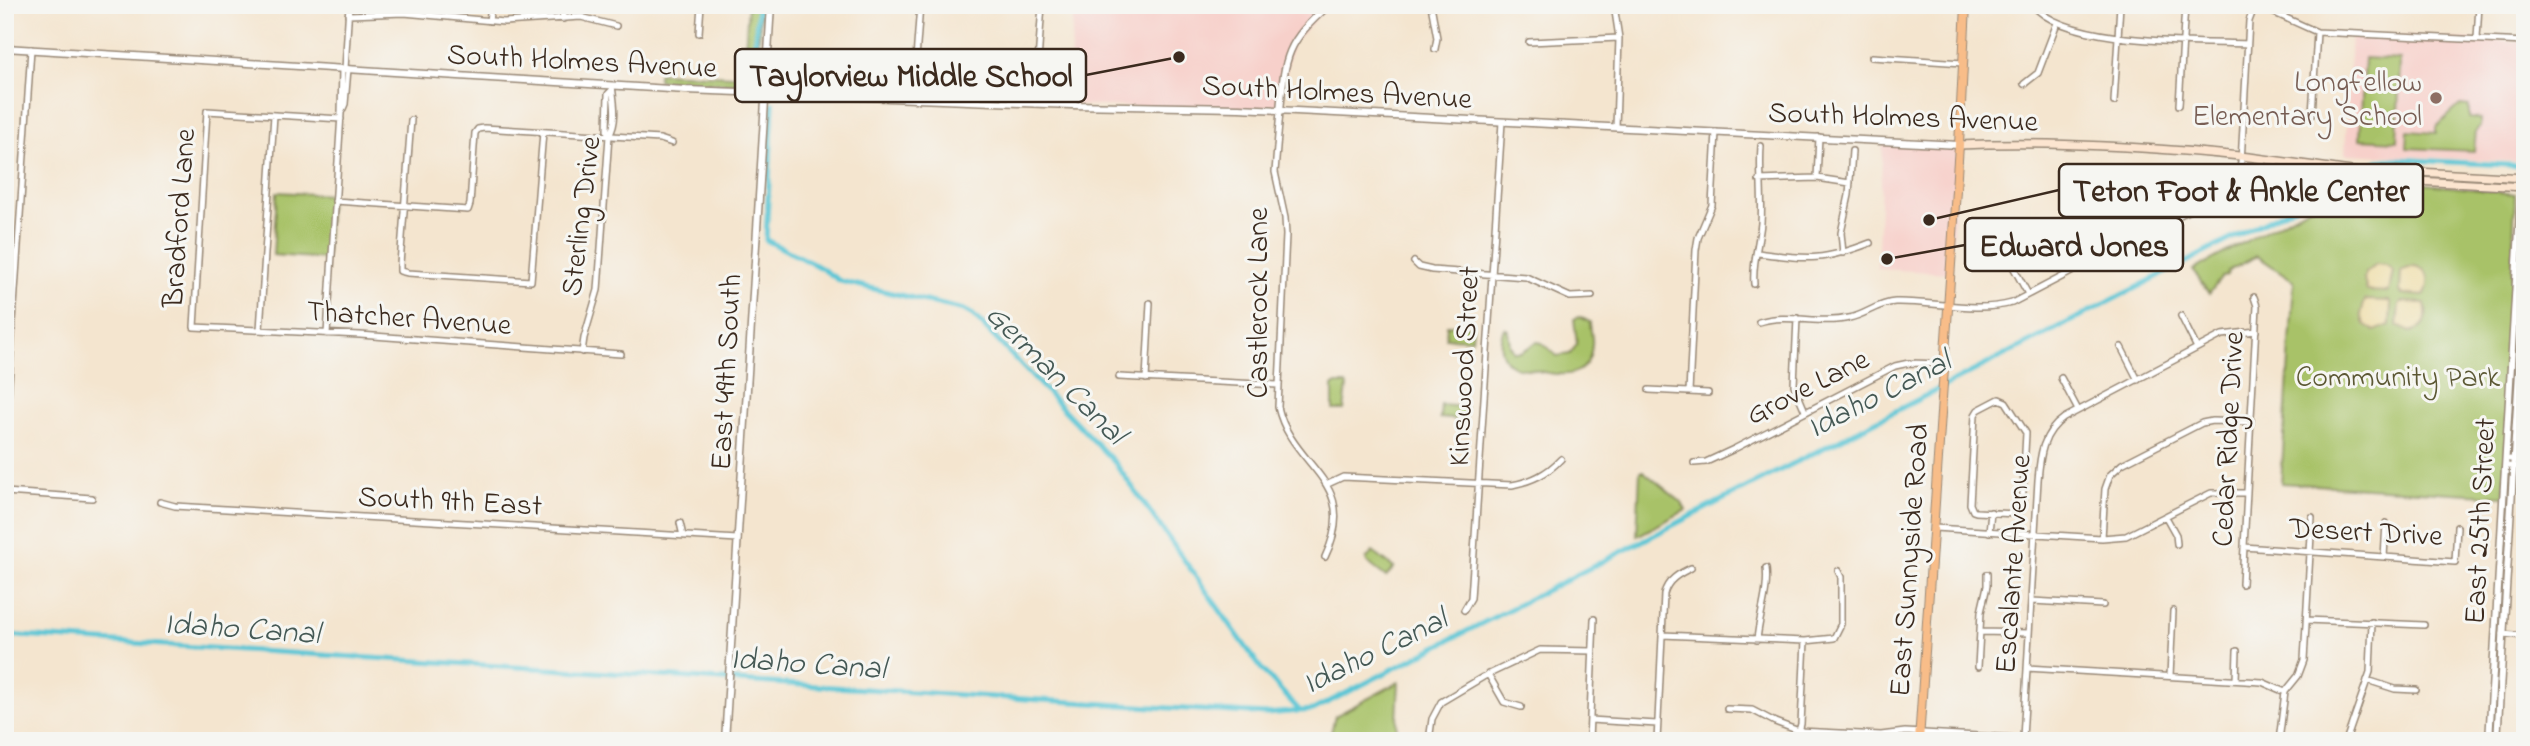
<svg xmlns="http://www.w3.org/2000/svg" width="2530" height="746" font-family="'Indie Flower',sans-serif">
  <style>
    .built { fill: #f7d0ca }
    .green { fill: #a8c268; stroke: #727643; stroke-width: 2 }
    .sand { fill: #eeda9e; stroke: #94825e; stroke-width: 2 }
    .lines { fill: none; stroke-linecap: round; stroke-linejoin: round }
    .canal { stroke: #5bc6d5; stroke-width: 5 }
    .minor-casing { stroke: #988876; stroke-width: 8 }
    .tertiary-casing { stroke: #988876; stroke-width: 9 }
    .secondary-casing { stroke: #988876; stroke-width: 10 }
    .primary-casing { stroke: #988876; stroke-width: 10 }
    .minor { stroke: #fff; stroke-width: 5 }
    .tertiary { stroke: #fff; stroke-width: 6 }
    .secondary { stroke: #fce5d0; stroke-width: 7 }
    .primary { stroke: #f8bd89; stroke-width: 8 }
    .education-dot { fill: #8d6e63; stroke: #f6f6f2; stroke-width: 2.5 }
    .labels { text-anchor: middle; stroke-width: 6; stroke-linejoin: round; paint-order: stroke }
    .street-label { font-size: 30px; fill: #3b2a1e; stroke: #f6f6f2 }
    .education-label { font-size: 30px; fill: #785e54; stroke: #f6f6f2; text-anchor: end }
    .park-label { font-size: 30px; fill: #5c5834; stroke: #f6f6f2 }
    .water-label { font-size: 32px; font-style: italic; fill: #455955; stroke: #f6f6f2 }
    .leader { fill: none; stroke: #3b2a1e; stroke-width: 2.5 }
    .callout-dot { fill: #3b2a1e; stroke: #f6f6f2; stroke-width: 2.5 }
    .callout { fill: #f6f6f2; stroke: #3b2a1e; stroke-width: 2.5 }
    .callout-label { font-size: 32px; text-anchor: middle; font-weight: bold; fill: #3b2a1e }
  </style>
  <rect width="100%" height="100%" fill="#f6f6f2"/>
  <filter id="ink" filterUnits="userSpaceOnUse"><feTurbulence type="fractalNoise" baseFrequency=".0143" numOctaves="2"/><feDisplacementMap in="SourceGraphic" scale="14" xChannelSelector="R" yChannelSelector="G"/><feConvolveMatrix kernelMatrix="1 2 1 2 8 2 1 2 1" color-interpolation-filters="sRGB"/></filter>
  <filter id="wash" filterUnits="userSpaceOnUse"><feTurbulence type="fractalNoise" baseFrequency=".00686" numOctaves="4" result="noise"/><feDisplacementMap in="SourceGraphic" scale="28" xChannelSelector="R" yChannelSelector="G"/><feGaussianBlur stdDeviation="1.57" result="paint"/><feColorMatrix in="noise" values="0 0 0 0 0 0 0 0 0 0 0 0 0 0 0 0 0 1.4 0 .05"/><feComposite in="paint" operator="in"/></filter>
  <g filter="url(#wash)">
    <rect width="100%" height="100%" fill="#f4e5cf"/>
    <path class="built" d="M1074,5H1329L1292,44L1280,111L1067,105Z
      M2351,34L2525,42V162L2345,154Z
      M1883,141L1959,145L1950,273L1877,269Z"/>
    <path class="green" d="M748,5H761L757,72L750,84L658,80V73L734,76L740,72L744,66Z
      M2364,58L2400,60L2397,141L2360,139Z
      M2460,105L2469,106V118L2480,119V127L2476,131L2474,151L2407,148L2408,131L2436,133V127Z
      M2381,179L2515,194L2504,496L2281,483L2294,281L2257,256L2228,271L2227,275L2222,277L2209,294L2193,270L2353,183Z
      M277,192L330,195L326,259L273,255Z
      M1580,317L1590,322C1590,329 1593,337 1592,344C1590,380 1561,377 1535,370C1525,368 1512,370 1505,359C1499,350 1500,338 1504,328L1508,330L1510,345L1514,352H1521L1537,342L1542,343L1557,356L1570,354L1577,344L1574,319Z
      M1447,325L1473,326L1472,339L1446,338Z
      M1335,384H1345L1347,386L1344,410H1333V386Z
      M1441,405L1466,407L1465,420L1440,418Z
      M1640,471H1643L1681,502L1686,510L1637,536Z
      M1373,552L1394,568L1386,577L1367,562L1366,559Z
      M1399,682L1396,741H1329L1335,716Z"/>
    <path class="sand" d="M2376,264L2386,265L2393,270L2389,292L2367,291L2364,280L2365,273Z
      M2414,266C2430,268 2431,283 2424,296L2402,294L2400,291L2401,271Z
      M2365,300L2389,301L2391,304L2390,325L2375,331L2364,324L2361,314Z
      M2402,302L2425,303C2428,318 2427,328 2411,332L2397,326L2399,305Z"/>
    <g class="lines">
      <path class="canal" d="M758,5L753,68L758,77
        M773,104L766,240L821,268L840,281L964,310L973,315L1116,464L1263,671L1300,711
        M5,635L1266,714L1313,710L2342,182L2378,161L2396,159L2525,166"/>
    </g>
  </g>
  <g filter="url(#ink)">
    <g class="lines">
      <g class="minor-casing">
        <path id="minor" d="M562,5L563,19
          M1431,5L1437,38L1435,49
          M1614,5L1619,38L1616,127
          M2033,5C2064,45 2197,42 2247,44
          M2257,5L2317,32L2525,42
          M348,15L404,13L504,22L581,17L616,26
          M489,21L491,5
          M699,33L701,5
          M2477,39L2479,5
          M1529,42L1619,38
          M1872,57L1963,63
          M345,69L349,5
          M2024,84L2038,73L2057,23
          M913,99L920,5
          M2114,102L2120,5
          M1035,104L1042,5
          M2179,105L2185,5
          M342,111L345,104L348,69
          M1280,111L1275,172L1285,218L1286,235L1278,407C1292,469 1362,480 1325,557
          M2312,115L2317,32
          M341,119L207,111L194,327L360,335L621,354
          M411,120L400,264V271L408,273L531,281L543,132
          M609,136L607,130L608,94L612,90
          M1817,178L1819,137
          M1759,180L1817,178L1850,183
          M335,201L468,210L470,204L475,133L478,129L484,128L660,139L672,143
          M2129,204L2145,234
          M1757,253C1807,259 1821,262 1870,243
          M1843,253L1841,233L1849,195L1852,151
          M1414,262L1419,267L1432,270L1526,277L1570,297L1592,296
          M2011,263L2028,294
          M1754,284C1752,263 1759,244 1761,223C1763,198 1759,172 1761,146
          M2181,316L2197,348
          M1797,318L1794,385L1805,411
          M1759,322C1788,313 1820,325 1849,318C1866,315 1877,303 1895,302C1933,301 1975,313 2012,303L2226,191L2237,180L2241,162L2249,21L2255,5
          M260,330L274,115
          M327,334L341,114L342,68
          M2121,347L2138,380
          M582,352L584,338L598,290L609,136C618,122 614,101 612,86
          M1119,377L1278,385
          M2061,378L2078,410
          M1146,379L1150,303
          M1649,390L1708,393
          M1689,392L1696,250L1698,238L1712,205L1716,132
          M1999,399L2006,402L2026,433L2022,509L2017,514L1976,512L1973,511L1970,504L1975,415L1978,410Z
          M5,443L31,49
          M2510,459L2525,460
          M1694,463L1706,462L1734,449L1895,366L1909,363L1944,364
          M2506,466L2525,467
          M1328,484L1343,477L1512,485C1532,481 1547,474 1561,459
          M5,492L92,498
          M160,502L175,506L738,539
          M2166,517L2176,535L2177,544
          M680,523L683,536
          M1934,528L2102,538L2126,536L2211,493H2247
          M1989,532L1991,512
          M2102,538L2105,489L2110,475L2122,464L2202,423L2212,421L2251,422
          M2244,547L2455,562L2457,527
          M2384,557L2386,523
          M2242,584L2257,306L2254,297
          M2521,594H2525
          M2032,601L2103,605
          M1464,610L1471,598L1502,122
          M2306,620L2424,625
          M1980,632L2029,633
          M2503,634L2525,636
          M1662,635L1805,641L1834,638L1841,624V577L1838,571
          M1757,640C1759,616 1769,592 1766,568
          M1978,667L1981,612L1987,586V574
          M2027,668L2262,682L2285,692
          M1488,674L1504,702L1521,707
          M2170,676L2173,611
          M2236,680L2237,651
          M2367,680L2395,689L2416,690
          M2285,692L2298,676L2304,660L2312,517
          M1727,709L1752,710L1775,722L1799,731L1881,735L1905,732L2068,741
          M1590,720L1657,724
          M2023,738L2038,480C2040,456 2042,433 2064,418L2222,335L2256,331
          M1429,741L1432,719L1441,702L1483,677L1540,650L1593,651
          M1589,741L1594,619
          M1657,741L1664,594C1667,580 1680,573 1691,568
          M1796,741L1801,724L1805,641
          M2279,741L2285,692
          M2346,741L2370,672L2372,622"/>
      </g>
      <g class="tertiary-casing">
        <path id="tertiary" d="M5,48L686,90L1071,105L1239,108L1959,145
          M1280,111C1285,55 1286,43 1329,5
          M725,741L771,5
          M2489,741L2522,178
          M2497,741L2525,271"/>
      </g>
      <g class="secondary-casing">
        <path id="secondary" d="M1959,145C2052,141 2148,147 2240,156C2284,161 2328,168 2372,174L2381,179L2525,187
          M2372,174L2382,170L2525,178"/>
      </g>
      <g class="primary-casing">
        <path id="primary" d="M1919,741L1959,145L1966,5"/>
      </g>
      <use href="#minor" class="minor"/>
      <use href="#tertiary" class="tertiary"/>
      <use href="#secondary" class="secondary"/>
      <use href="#primary" class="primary"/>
    </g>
  </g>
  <circle class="education-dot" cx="2436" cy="98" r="7"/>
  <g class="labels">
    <g class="street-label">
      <text transform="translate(582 60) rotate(3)" y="10">South Holmes Avenue</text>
      <text transform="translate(1337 91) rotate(3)" y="10">South Holmes Avenue</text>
      <text transform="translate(1903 116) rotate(2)" y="10">South Holmes Avenue</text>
      <text transform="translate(580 216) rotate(-83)" y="10">Sterling Drive</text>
      <text transform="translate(178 218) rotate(-86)" y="10">Bradford Lane</text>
      <text transform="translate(1257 303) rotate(-90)" y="10">Castlerock Lane</text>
      <text transform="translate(409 317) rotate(4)" y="10">Thatcher Avenue</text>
      <text transform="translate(1463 366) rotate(-87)" y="10">Kinswood Street</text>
      <text transform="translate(725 372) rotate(-87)" y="10">East 49th South</text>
      <text transform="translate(1807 386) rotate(-27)" y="10">Grove Lane</text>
      <text transform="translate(2227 439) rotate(-87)" y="10">Cedar Ridge Drive</text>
      <text transform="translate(450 500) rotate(3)" y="10">South 9th East</text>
      <text transform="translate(2479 521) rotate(-87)" y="10">East 25th Street</text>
      <text transform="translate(2366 531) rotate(3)" y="10">Desert Drive</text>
      <text transform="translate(1908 560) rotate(-86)" y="10">East Sunnyside Road</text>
      <text transform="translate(2012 564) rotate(-86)" y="10">Escalante Avenue</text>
    </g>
    <g class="education-label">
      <text x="2422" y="91">Longfellow<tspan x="2422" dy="34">Elementary School</tspan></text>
    </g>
    <g class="park-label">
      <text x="2398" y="386">Community Park</text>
    </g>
    <g class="water-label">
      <text transform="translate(1057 373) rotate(45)" y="11">German Canal</text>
      <text transform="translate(1878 393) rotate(-27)" y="11">Idaho Canal</text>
      <text transform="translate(242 627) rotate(4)" y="11">Idaho Canal</text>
      <text transform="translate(1374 650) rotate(-26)" y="11">Idaho Canal</text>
      <text transform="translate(808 662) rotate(4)" y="11">Idaho Canal</text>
    </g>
  </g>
  <path class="leader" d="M1179 57L1086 75M1929 220L2059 190M1887 259L1965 245"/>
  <g class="callout-dot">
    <circle cx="1179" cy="57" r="7"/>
    <circle cx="1929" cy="220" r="7"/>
    <circle cx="1887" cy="259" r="7"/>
  </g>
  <g class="callout">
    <rect x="735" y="49" width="351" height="53" rx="7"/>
    <rect x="2059" y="164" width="364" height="53" rx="7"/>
    <rect x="1965" y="218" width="218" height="53" rx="7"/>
  </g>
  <g class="callout-label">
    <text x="911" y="86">Taylorview Middle School</text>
    <text x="2241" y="201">Teton Foot &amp; Ankle Center</text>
    <text x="2074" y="256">Edward Jones</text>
  </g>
  <rect width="2530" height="746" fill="none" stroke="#f6f6f2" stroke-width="28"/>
</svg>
